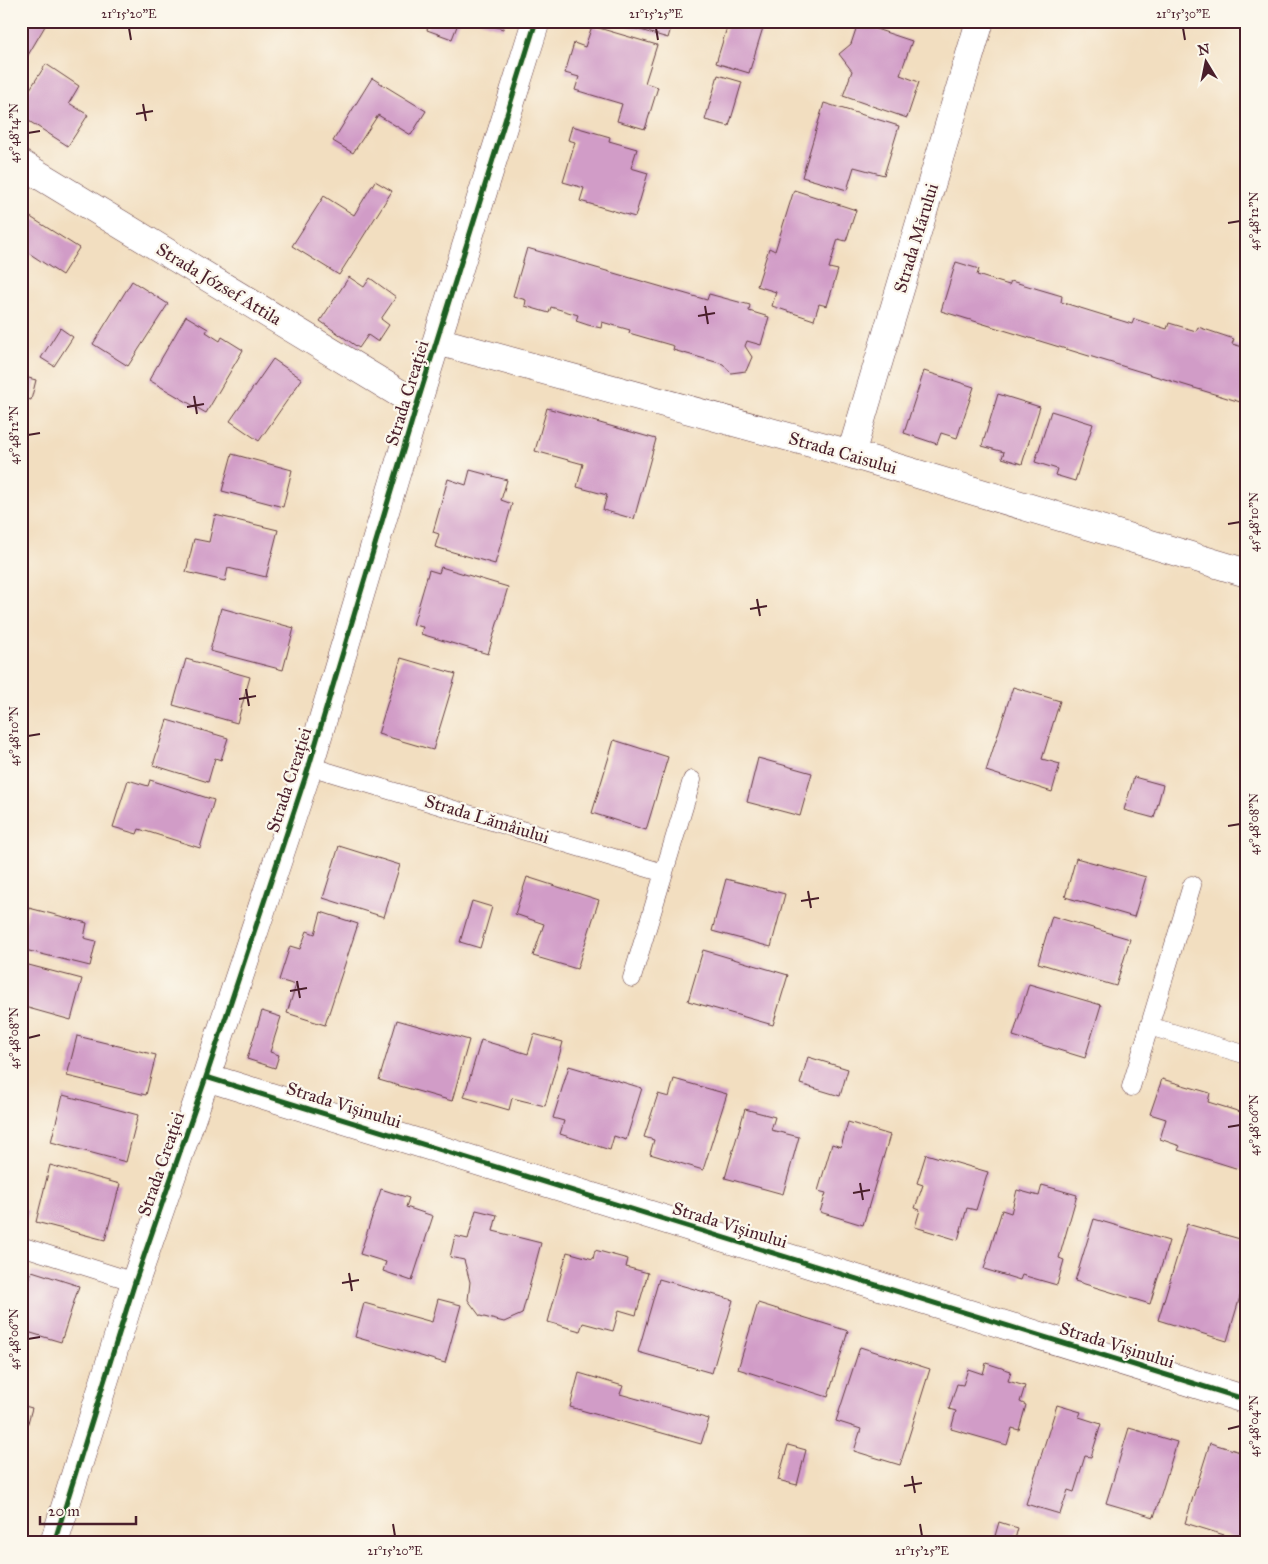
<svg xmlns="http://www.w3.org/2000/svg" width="1268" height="1564" font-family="'IM FELL Great Primer',serif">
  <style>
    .building { fill: #d19cc7 }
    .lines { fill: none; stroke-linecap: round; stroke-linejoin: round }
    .lane-casing { stroke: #633c41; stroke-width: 19 }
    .street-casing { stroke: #633c41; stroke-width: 29 }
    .lane { stroke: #fff; stroke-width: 18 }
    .street { stroke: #fff; stroke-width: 28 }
    .cycleway-casing { stroke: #fbf7ec; stroke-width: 8 }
    .cycleway { stroke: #1b5e20; stroke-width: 5 }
    .ticks { fill: none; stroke: #4a1f2b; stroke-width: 2 }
    .labels { text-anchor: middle; stroke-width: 4.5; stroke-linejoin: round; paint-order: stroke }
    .street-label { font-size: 18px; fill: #4a1f2b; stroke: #fbf7ec }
    .neatline { fill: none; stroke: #4a1f2b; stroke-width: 2 }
    .ticks-label { font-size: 12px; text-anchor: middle; fill: #4a1f2b }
  </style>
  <rect width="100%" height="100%" fill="#fbf7ec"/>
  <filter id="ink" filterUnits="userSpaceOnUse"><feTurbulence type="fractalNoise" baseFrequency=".02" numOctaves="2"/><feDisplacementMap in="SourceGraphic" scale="10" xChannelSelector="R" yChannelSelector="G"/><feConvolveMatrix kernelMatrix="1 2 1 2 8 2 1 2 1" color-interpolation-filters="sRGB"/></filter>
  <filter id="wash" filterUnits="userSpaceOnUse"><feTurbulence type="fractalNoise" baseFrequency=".0096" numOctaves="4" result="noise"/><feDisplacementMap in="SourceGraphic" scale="20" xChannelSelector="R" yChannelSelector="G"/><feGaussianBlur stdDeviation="1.12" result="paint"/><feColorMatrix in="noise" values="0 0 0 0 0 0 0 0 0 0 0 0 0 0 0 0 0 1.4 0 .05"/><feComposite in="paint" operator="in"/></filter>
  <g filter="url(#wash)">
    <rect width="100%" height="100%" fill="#f2dec0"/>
    <g id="blocks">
      <path class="building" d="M21,21H48L21,67Z
        M430,21H459L452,39L427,30Z
        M478,21H505L503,29Z
        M609,21H673L668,38Z
        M729,21H765L749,73L716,63Z
        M858,23L912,41L900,75L919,82L907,118L843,96L852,71L839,54L851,44Z
        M592,26L657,45L645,83L658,87L645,129L617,121L622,104L575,90L579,77L565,73L574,43L585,47Z
        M46,64L79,86L69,103L88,115L68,146L21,116V103Z
        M718,75L742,82L729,126L705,120Z
        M372,78L426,111L411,135L378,115L353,153L333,141Z
        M824,103L899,126L884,175L854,167L847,190L802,177Z
        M572,126L610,137L609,141L637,149L631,168L648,173L635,217L580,201L584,188L563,182L575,142L568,140Z
        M375,181L392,191L339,275L292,246L324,196L354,215Z
        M794,190L856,210L846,241L838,239L829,268L838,270L827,306L819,304L814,320L772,306L776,292L757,286L769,248L775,251Z
        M21,211L79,248L62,275L21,248Z
        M527,248L707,300L709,294L750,305L749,311L769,317L761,345L747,341L745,346L752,357L746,371L731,373L723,364L673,350L674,346L629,333L630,330L602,322L601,328L588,325L576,321L578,315L551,307L549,313L525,306L526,300L513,296Z
        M956,262L979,269L977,275L1009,285L1011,281L1062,296L1061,302L1132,324L1134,319L1167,329L1169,323L1196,331L1198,327L1234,339L1232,344L1247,348V404L941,311Z
        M349,277L364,287L370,278L396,297L381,319L389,325L378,342L368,335L359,348L320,321Z
        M132,281L168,304L128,366L93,344Z
        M186,316L208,329L206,332L220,341L222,337L243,350L206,413L149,380Z
        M60,328L73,337L54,366L41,358Z
        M273,359L302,379L259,441L230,421Z
        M924,371L974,387L957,438L941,433L937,444L904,433Z
        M21,376L36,380L31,400L21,397Z
        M998,394L1040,407L1022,464L1002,458L1004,452L982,446Z
        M547,408L656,439L634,519L603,510L607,495L577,487L583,464L535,451Z
        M1051,411L1093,424L1075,481L1055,475L1057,469L1035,462Z
        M232,454L292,470L283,507L222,491Z
        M470,470L507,480L501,500L512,504L495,564L435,547L439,534L433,532L448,479L466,485Z
        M215,515L278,530L266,577L228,568L225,581L186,572L194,539L209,542Z
        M441,567L508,587L488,654L421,634L423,627L413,625L429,570L439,573Z
        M221,608L294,628L283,670L210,651Z
        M401,658L456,674L433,750L378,734Z
        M186,659L250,677L237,723L173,705Z
        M1013,687L1060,701L1042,759L1060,764L1052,792L986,771Z
        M167,720L228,738L221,760L215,758L208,782L153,765Z
        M614,740L668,757L646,830L592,813Z
        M758,758L812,773L800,816L747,802Z
        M1134,777L1163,785L1154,818L1124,810Z
        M128,780L148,786L150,780L214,800L200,848L139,829L137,834L113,827Z
        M339,846L400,865L384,917L323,898Z
        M1076,858L1146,877L1134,917L1065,897Z
        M527,877L599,900L577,969L533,956L544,924L515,914Z
        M726,879L785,894L771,947L712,931Z
        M472,901L492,907L480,948L460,942Z
        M29,908L87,923L84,938L96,941L90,966L21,949V939Z
        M321,912L358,924L325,1025L287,1013L296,985L279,980L290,946L300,949L307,931L315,934Z
        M1052,916L1130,939L1116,986L1038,963Z
        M703,950L788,975L773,1025L688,1001Z
        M21,963L82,979L71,1020L21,1006Z
        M1029,984L1101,1005L1085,1058L1013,1036Z
        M262,1011L281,1017L270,1052L279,1055L275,1068L247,1059Z
        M397,1020L469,1040L452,1101L379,1080Z
        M534,1034L563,1042L545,1106L512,1098L509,1110L464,1097L481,1040L528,1054Z
        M77,1036L156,1055L146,1095L67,1076Z
        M808,1057L848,1069L840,1096L800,1084Z
        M569,1066L642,1088L626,1140L614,1136L610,1150L560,1134L564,1121L553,1118Z
        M674,1079L727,1094L703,1170L650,1154L654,1140L644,1137L658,1094L669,1097Z
        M1162,1079L1210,1093L1208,1102L1247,1114V1166L1243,1165L1242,1170L1178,1150L1180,1146L1160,1139L1166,1119L1150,1114Z
        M63,1095L138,1115L126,1162L51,1142Z
        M745,1109L775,1117L771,1130L799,1137L783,1194L725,1178Z
        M848,1122L890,1135L863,1225L820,1212L826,1193L818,1191L832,1144L841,1147Z
        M926,1154L988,1172L976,1210L967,1208L958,1240L915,1227L920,1210L915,1208L923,1185L917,1183Z
        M50,1165L120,1184L105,1240L36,1222Z
        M1042,1185L1077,1195L1059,1258L1064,1260L1057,1285L1022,1275L1020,1280L984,1269L1002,1210L1011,1213L1017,1190L1039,1196Z
        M381,1189L409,1198L406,1207L433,1216L412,1281L383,1271L386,1262L360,1254Z
        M21,1209L29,1211L23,1232H21Z
        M476,1210L497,1215L493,1231L541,1243L522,1314L504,1322L480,1316L468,1300L470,1282L464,1260L450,1257L455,1236L468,1239Z
        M1094,1219L1169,1241L1150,1304L1075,1281Z
        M1187,1224L1247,1241V1252L1240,1275L1246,1276L1227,1341L1158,1320Z
        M595,1250L628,1259L626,1267L648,1273L636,1315L619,1310L613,1331L583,1323L580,1331L548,1322L567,1252L593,1259Z
        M32,1271L79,1286L61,1342L21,1330V1288L26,1290Z
        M659,1279L733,1300L712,1373L638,1352Z
        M438,1299L461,1305L445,1363L355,1337L364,1303L432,1322Z
        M758,1303L848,1331L828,1397L738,1369Z
        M860,1347L930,1369L900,1465L854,1451L861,1429L836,1421Z
        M986,1363L1011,1371L1008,1381L1025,1386L1020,1402L1026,1405L1019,1430L1012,1428L1007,1445L951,1429L956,1411L949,1409L957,1384L963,1385L968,1369L983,1374Z
        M579,1373L623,1386L620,1394L709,1419L701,1444L570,1407Z
        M21,1405L32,1408L26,1430L21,1428Z
        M1057,1405L1081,1412L1079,1417L1101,1424L1091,1457L1085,1456L1074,1492L1068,1490L1060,1514L1026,1504Z
        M1129,1428L1177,1442L1154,1517L1106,1503Z
        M1210,1443L1247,1454L1245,1468H1247V1542L1185,1523Z
        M788,1445L806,1450L797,1485L778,1480Z
        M999,1522L1018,1528L1014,1543H993Z"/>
    </g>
  </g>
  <g filter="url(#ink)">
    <use href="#blocks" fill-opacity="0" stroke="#633c41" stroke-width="1"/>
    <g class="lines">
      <g class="lane-casing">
        <path id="lane" d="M309,766L664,873
          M632,978L692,780
          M1149,1026L1247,1055
          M1131,1087L1192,885
          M21,1246L135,1282"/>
      </g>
      <g class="street-casing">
        <path id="street" d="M21,164L417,404
          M437,341L851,454L1247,573
          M851,454L980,21
          M206,1077L1247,1400
          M54,1543L135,1282L206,1077L309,766L417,404L536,21"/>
      </g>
      <use href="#lane" class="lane"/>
      <use href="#street" class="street"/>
      <g class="cycleway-casing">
        <path id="cycleway" d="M206,1077L1247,1400
          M54,1543L135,1282L206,1077L309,766L417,404L536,21"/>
      </g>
      <use href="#cycleway" class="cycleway"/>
    </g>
  </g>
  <path class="ticks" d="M129,28L131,40M656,28L658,40M1183,28L1185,40M143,104L146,121M136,114L153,111M28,133L40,131M1228,223L1240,221M705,306L708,324M698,316L715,313M194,396L197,414M187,407L204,404M28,435L40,433M1228,524L1240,522M757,599L760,616M750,609L767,606M246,689L249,706M239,699L256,696M28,736L40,734M1228,826L1240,824M808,891L811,908M801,901L819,898M297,981L300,998M290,991L307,988M28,1038L40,1035M1228,1127L1240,1125M860,1183L863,1200M853,1193L870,1190M349,1273L352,1291M342,1283L359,1280M28,1339L40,1337M1228,1429L1240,1426M912,1476L915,1493M904,1486L922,1483M393,1524L395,1536M920,1524L922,1536"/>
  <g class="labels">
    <g class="street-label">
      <text transform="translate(916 238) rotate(-73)" y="6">Strada Mărului</text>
      <text transform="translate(219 284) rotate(31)" y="6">Strada József Attila</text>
      <text transform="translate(407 393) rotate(-73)" y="6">Strada Creației</text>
      <text transform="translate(843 453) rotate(16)" y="6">Strada Caisului</text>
      <text transform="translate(289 780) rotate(-72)" y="6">Strada Creației</text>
      <text transform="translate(487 819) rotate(17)" y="6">Strada Lămâiului</text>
      <text transform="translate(344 1105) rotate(17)" y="6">Strada Vișinului</text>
      <text transform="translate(161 1164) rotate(-71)" y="6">Strada Creației</text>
      <text transform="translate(730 1225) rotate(17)" y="6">Strada Vișinului</text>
      <text transform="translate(1117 1345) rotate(17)" y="6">Strada Vișinului</text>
    </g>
  </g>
  <rect width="1268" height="1564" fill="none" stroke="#fbf7ec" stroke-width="55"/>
  <g transform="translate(1206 62) rotate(350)" stroke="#fbf7ec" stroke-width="4" paint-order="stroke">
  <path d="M0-4L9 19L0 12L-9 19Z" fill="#4a1f2b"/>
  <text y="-8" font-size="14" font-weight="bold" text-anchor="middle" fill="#4a1f2b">N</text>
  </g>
  <path d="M40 1516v8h96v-8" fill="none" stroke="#4a1f2b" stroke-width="2.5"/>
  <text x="48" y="1516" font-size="15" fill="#4a1f2b" stroke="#fbf7ec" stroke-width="4" paint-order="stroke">20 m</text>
  <rect x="28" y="28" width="1212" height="1508" class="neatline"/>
  <g class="ticks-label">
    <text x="129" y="18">21°15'20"E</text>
    <text x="656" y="18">21°15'25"E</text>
    <text x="1183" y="18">21°15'30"E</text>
    <text transform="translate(14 133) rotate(-90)" y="4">45°48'14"N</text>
    <text transform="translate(1254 221) rotate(-90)" y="4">45°48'12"N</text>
    <text transform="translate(14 435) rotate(-90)" y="4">45°48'12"N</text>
    <text transform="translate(1254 522) rotate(-90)" y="4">45°48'10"N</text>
    <text transform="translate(14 736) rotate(-90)" y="4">45°48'10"N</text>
    <text transform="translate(1254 824) rotate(-90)" y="4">45°48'08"N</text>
    <text transform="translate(14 1038) rotate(-90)" y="4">45°48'08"N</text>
    <text transform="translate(1254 1125) rotate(-90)" y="4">45°48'06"N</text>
    <text transform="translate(14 1339) rotate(-90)" y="4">45°48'06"N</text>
    <text transform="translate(1254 1426) rotate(-90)" y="4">45°48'04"N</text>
    <text x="395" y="1555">21°15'20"E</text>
    <text x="922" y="1555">21°15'25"E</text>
  </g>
</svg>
